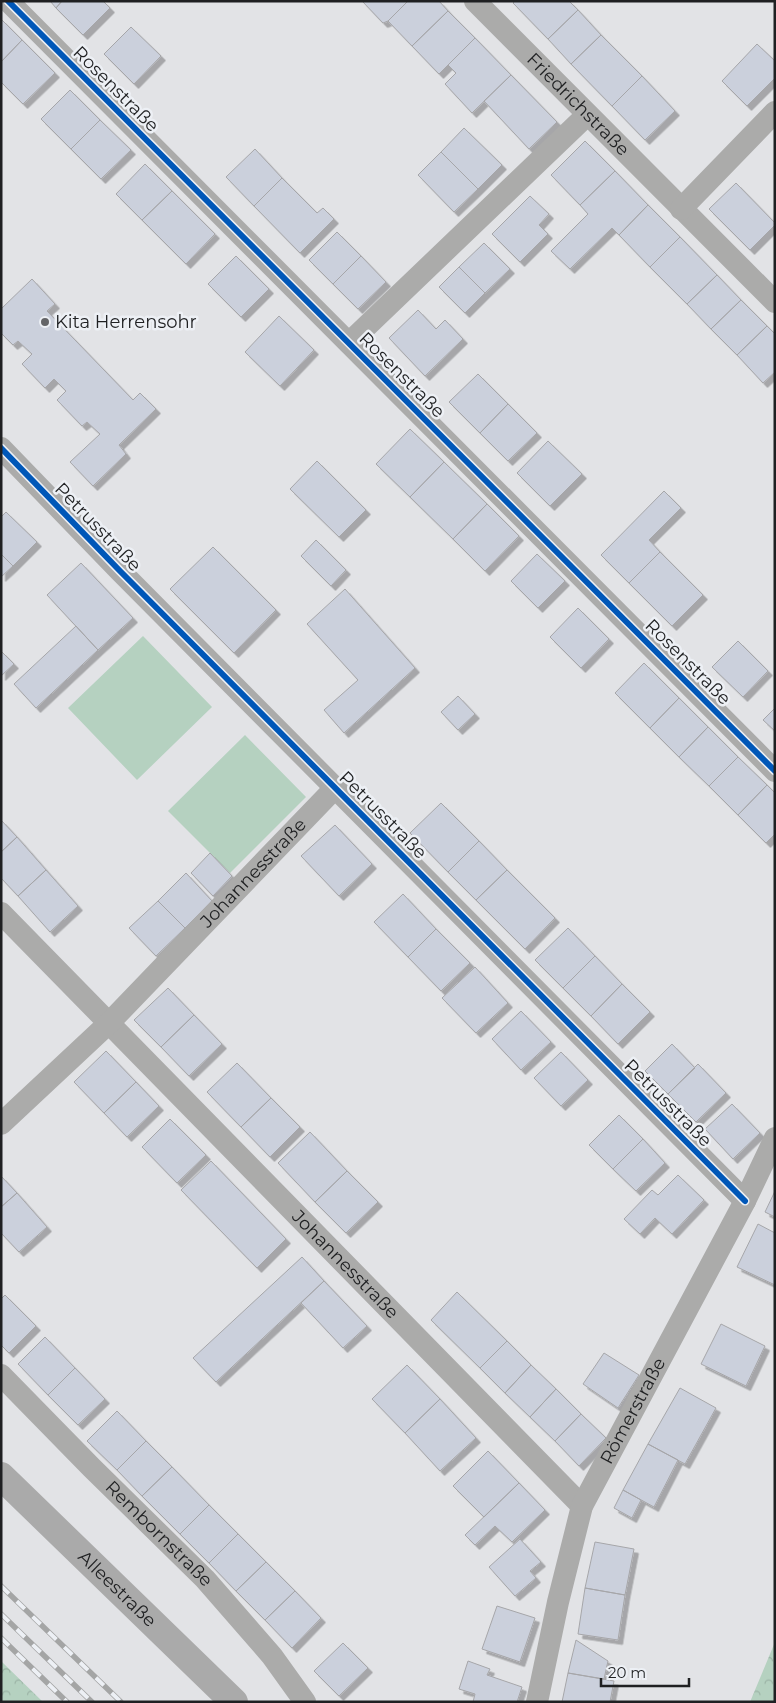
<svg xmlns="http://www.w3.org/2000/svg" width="776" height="1703" font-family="Montserrat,sans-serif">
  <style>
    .forest { fill: url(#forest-crowns) }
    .park { fill: #b5d1c0 }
    .building { fill: #cbd0dc; stroke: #a6a6a9; filter: url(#shadow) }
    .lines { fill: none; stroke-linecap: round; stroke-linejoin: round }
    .street { stroke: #ababaa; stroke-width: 22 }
    .secondary { stroke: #aaa; stroke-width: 28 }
    .rail-casing { stroke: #a4a5a5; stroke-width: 5.5 }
    .rail { stroke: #edf0f5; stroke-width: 4; stroke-dasharray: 11; stroke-linecap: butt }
    .cycleway-casing { stroke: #edf0f5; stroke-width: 9 }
    .cycleway { stroke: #0057b8; stroke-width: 6 }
    .poi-dot { fill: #636467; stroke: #edf0f5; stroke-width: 2 }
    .labels { text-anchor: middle; stroke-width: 5; stroke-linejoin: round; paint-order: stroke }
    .street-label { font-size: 18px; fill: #1f2022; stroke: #edf0f5 }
    .poi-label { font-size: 18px; fill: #1f2022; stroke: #edf0f5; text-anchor: start }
  </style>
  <defs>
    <pattern id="forest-crowns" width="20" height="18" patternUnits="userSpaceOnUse" patternTransform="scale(1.25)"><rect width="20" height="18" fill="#b5d1c0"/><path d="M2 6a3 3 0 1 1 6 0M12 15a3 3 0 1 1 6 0" fill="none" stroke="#9bb3a5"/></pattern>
    <filter id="shadow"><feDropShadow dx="4.5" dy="4.5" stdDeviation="0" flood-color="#0004"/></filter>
  </defs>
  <rect width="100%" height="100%" fill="#e2e3e6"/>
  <path class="forest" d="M775,1642V1702H750Z
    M1,1661L43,1702H1Z"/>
  <path class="park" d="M143,636L212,707L137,780L68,708Z
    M245,735L306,797L230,873L168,811Z"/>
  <path class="building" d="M50,1H62L56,8Z
    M62,1H103L110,8L83,35L56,8Z
    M362,1H408L388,21L383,23Z
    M408,1H439L448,11L412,46L388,21Z
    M515,1H569L578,10L548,39L513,3Z
    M578,10L601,35L571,64L548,39Z
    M448,11L475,38L439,74L412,46Z
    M1,19L22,40L1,62Z
    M131,27L161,56L134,84L104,54Z
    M601,35L642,76L612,106L571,64Z
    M475,38L511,75L472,113L445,84L456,73L448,65Z
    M22,40L55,73L23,104L1,82V62Z
    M757,44L775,61V78L747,106L722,81Z
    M511,75L557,122L529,149L484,101Z
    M642,76L675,111L645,140L612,106Z
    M70,90L100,120L71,149L41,119Z
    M100,120L131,150L101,179L71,149Z
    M464,128L502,165L478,189L441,152Z
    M585,141L615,171L580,205L551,175Z
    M255,149L282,178L254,206L226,177Z
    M441,152L478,189L454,212L418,175Z
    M145,164L172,191L142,220L116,194Z
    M615,171L648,205L619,235L612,228L570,269L551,251L588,214L580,205Z
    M282,178L317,213L323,208L334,219L300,253L254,206Z
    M736,183L775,223V225L750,250L709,209Z
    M172,191L215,234L186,264L142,220Z
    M530,196L549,214L539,225L548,234L520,262L492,234Z
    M648,205L680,237L650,267L619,235Z
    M337,232L361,256L333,284L309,260Z
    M680,237L717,275L687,304L650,267Z
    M484,243L510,269L485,293L459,267Z
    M236,256L269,289L241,317L208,284Z
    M361,256L386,282L358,309L333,284Z
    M459,267L485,293L465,313L439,287Z
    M717,275L741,300L711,329L687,304Z
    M32,279L55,304L47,311L133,400L140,393L156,409L119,445L126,454L93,486L70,462L100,434L87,422L82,426L57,400L66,391L54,379L45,388L22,364L32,354L18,341L13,345L1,333V309Z
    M741,300L767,326L737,355L711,329Z
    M418,310L436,329L445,320L463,339L425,376L389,338Z
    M279,316L314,350L280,386L245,352Z
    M767,326L775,334V372L763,383L737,355Z
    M478,374L508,404L480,433L449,402Z
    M508,404L537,433L508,461L480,433Z
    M410,429L444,462L410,497L376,464Z
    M548,441L582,474L550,506L517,473Z
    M317,461L366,510L339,537L290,489Z
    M444,462L487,504L453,539L410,497Z
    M664,491L681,508L649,540L660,552L629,583L601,555Z
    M487,504L519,536L485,571L453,539Z
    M6,512L37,542L13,566L1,554V517Z
    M316,540L346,570L331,586L301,556Z
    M213,547L276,610L234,653L170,589Z
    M660,552L703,595L672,626L629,583Z
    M1,554L13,566L1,577Z
    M537,554L565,581L538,608L511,581Z
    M81,563L133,618L98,650L47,595Z
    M345,589L415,668L344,733L324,710L358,680L307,624Z
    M578,608L609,639L581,668L550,637Z
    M76,626L98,650L36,708L14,684Z
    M738,641L768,671L743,697L712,667Z
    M1,651L14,664L1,676Z
    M644,663L679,698L650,728L615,693Z
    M458,696L475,714L458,730L441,712Z
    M679,698L708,727L679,757L650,728Z
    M775,708V731L763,720Z
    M708,727L738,757L709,786L679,757Z
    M738,757L767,785L738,815L709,786Z
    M767,785L775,793V834L766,843L738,815Z
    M441,803L479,841L448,872L410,833Z
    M1,820L17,837L1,852Z
    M335,825L372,864L339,896L301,856Z
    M17,837L46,870L18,896L1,878V852Z
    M479,841L507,870L476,900L448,872Z
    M210,853L232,876L213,896L191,873Z
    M46,870L78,906L50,932L18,896Z
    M507,870L555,918L525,949L476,900Z
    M186,873L212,901L185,928L158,901Z
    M403,894L436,929L408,957L374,922Z
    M158,901L185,928L156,956L129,928Z
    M568,928L595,956L563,988L535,960Z
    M436,929L470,963L441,991L408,957Z
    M595,956L622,984L591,1016L563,988Z
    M475,967L508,1003L476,1033L442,998Z
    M622,984L650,1012L618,1044L591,1016Z
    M168,988L194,1015L161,1047L134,1020Z
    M521,1011L551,1042L521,1070L492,1039Z
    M194,1015L222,1044L189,1076L161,1047Z
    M672,1044L695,1068L668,1094L645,1071Z
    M106,1051L136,1082L104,1113L74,1082Z
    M561,1052L588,1080L561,1106L534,1078Z
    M237,1063L271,1098L241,1127L207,1092Z
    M698,1064L726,1093L696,1122L668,1094Z
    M136,1082L159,1106L127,1137L104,1113Z
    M271,1098L300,1127L270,1157L241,1127Z
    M732,1104L760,1133L733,1159L705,1129Z
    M619,1115L643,1139L613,1169L589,1145Z
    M170,1119L206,1155L177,1183L142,1147Z
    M310,1132L347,1171L315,1202L278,1163Z
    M643,1139L665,1163L636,1191L613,1169Z
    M211,1161L286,1239L257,1268L181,1190Z
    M347,1171L378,1202L346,1233L315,1202Z
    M678,1175L704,1200L672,1234L655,1218L640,1234L624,1219L652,1190L658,1195Z
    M1,1176L17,1193L1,1207Z
    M775,1191V1217L765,1212Z
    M17,1193L47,1227L19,1252L1,1233V1207Z
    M758,1224L775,1233V1285L737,1267Z
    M302,1257L324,1281L216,1382L193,1358Z
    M324,1281L367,1326L343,1348L301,1303Z
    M457,1292L507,1341L480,1368L431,1320Z
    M5,1295L36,1326L9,1353L1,1345V1299Z
    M721,1324L765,1346L746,1386L701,1364Z
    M45,1337L75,1368L48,1395L18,1364Z
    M507,1341L531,1365L505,1393L480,1368Z
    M604,1353L639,1375L618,1408L583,1384Z
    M407,1365L440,1399L405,1433L372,1399Z
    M531,1365L556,1389L530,1417L505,1393Z
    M75,1368L105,1399L78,1425L48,1395Z
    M680,1388L716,1408L685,1464L648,1444Z
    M556,1389L581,1414L555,1441L530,1417Z
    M440,1399L476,1438L440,1471L405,1433Z
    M117,1411L146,1441L117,1470L87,1441Z
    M581,1414L606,1438L579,1466L555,1441Z
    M146,1441L172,1467L142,1496L117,1470Z
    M648,1444L678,1460L654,1507L623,1490Z
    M488,1451L519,1483L484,1517L453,1486Z
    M172,1467L209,1505L180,1534L142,1496Z
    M519,1483L545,1510L512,1542L495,1526L475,1545L465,1535Z
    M623,1490L641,1500L632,1518L614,1508Z
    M209,1505L238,1534L209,1563L180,1534Z
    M238,1534L266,1562L236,1591L209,1563Z
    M520,1539L541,1562L530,1571L536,1578L515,1596L489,1567Z
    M595,1542L634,1549L625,1595L585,1588Z
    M266,1562L295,1591L265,1620L236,1591Z
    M585,1588L625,1595L618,1640L578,1634Z
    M295,1591L321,1618L292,1648L265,1620Z
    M497,1606L535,1618L520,1662L482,1649Z
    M576,1640L608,1661L604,1679L568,1673Z
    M343,1643L368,1668L339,1696L314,1671Z
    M468,1661L490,1669L487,1675L522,1687L517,1702H473L475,1694L459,1689Z
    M568,1673L614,1681L610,1702H562Z"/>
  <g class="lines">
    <g class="street">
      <path d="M8,1L775,771"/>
      <path id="s1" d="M475,1L775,302"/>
      <path d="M681,209L775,112"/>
      <path d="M349,343L587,115"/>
      <path d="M1,448L120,571L745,1201"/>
      <path id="s2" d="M1,913L582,1506"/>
      <path id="s3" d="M1,1124L109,1023L335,788"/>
      <path id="s4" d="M1,1375L92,1468L205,1579L272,1656L305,1702"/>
      <path id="s5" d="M537,1702L558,1602L582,1506L745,1201L775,1138"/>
    </g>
    <path class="secondary" id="s6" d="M1,1476L234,1702"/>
    <g class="rail-casing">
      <path id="rail" d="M1,1586L121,1702
        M1,1614L92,1702
        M1,1638L67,1702"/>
    </g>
    <use href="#rail" class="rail"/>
    <g class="cycleway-casing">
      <path id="cycleway" d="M8,1L775,771
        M1,448L120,571L745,1201"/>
    </g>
    <use href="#cycleway" class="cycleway"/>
  </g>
  <circle class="poi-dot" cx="45" cy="322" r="5"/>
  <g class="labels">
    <g class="street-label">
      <text transform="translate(116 89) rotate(45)" y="6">Rosenstraße</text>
      <text dy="6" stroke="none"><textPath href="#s1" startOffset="146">Friedrichstraße</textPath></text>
      <text transform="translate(402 375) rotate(45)" y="6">Rosenstraße</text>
      <text transform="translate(98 527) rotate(46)" y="6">Petrusstraße</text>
      <text transform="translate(688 662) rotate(45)" y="6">Rosenstraße</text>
      <text transform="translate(383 815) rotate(45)" y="6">Petrusstraße</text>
      <text dy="6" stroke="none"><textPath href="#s3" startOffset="356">Johannesstraße</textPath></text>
      <text transform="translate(668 1103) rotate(45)" y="6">Petrusstraße</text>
      <text dy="6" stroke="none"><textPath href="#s2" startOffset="492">Johannesstraße</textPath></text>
      <text dy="6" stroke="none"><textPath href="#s5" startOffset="309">Römerstraße</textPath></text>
      <text dy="6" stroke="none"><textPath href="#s4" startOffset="224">Rembornstraße</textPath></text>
      <text dy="6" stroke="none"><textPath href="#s6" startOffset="162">Alleestraße</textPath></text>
    </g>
    <g class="poi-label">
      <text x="55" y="328">Kita Herrensohr</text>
    </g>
  </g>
  <rect width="776" height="1703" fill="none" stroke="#1f2022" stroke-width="5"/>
  <path d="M601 1678v8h88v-8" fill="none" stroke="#1f2022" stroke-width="2.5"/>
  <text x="608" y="1678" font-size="15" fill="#1f2022" stroke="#edf0f5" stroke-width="4" paint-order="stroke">20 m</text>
</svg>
